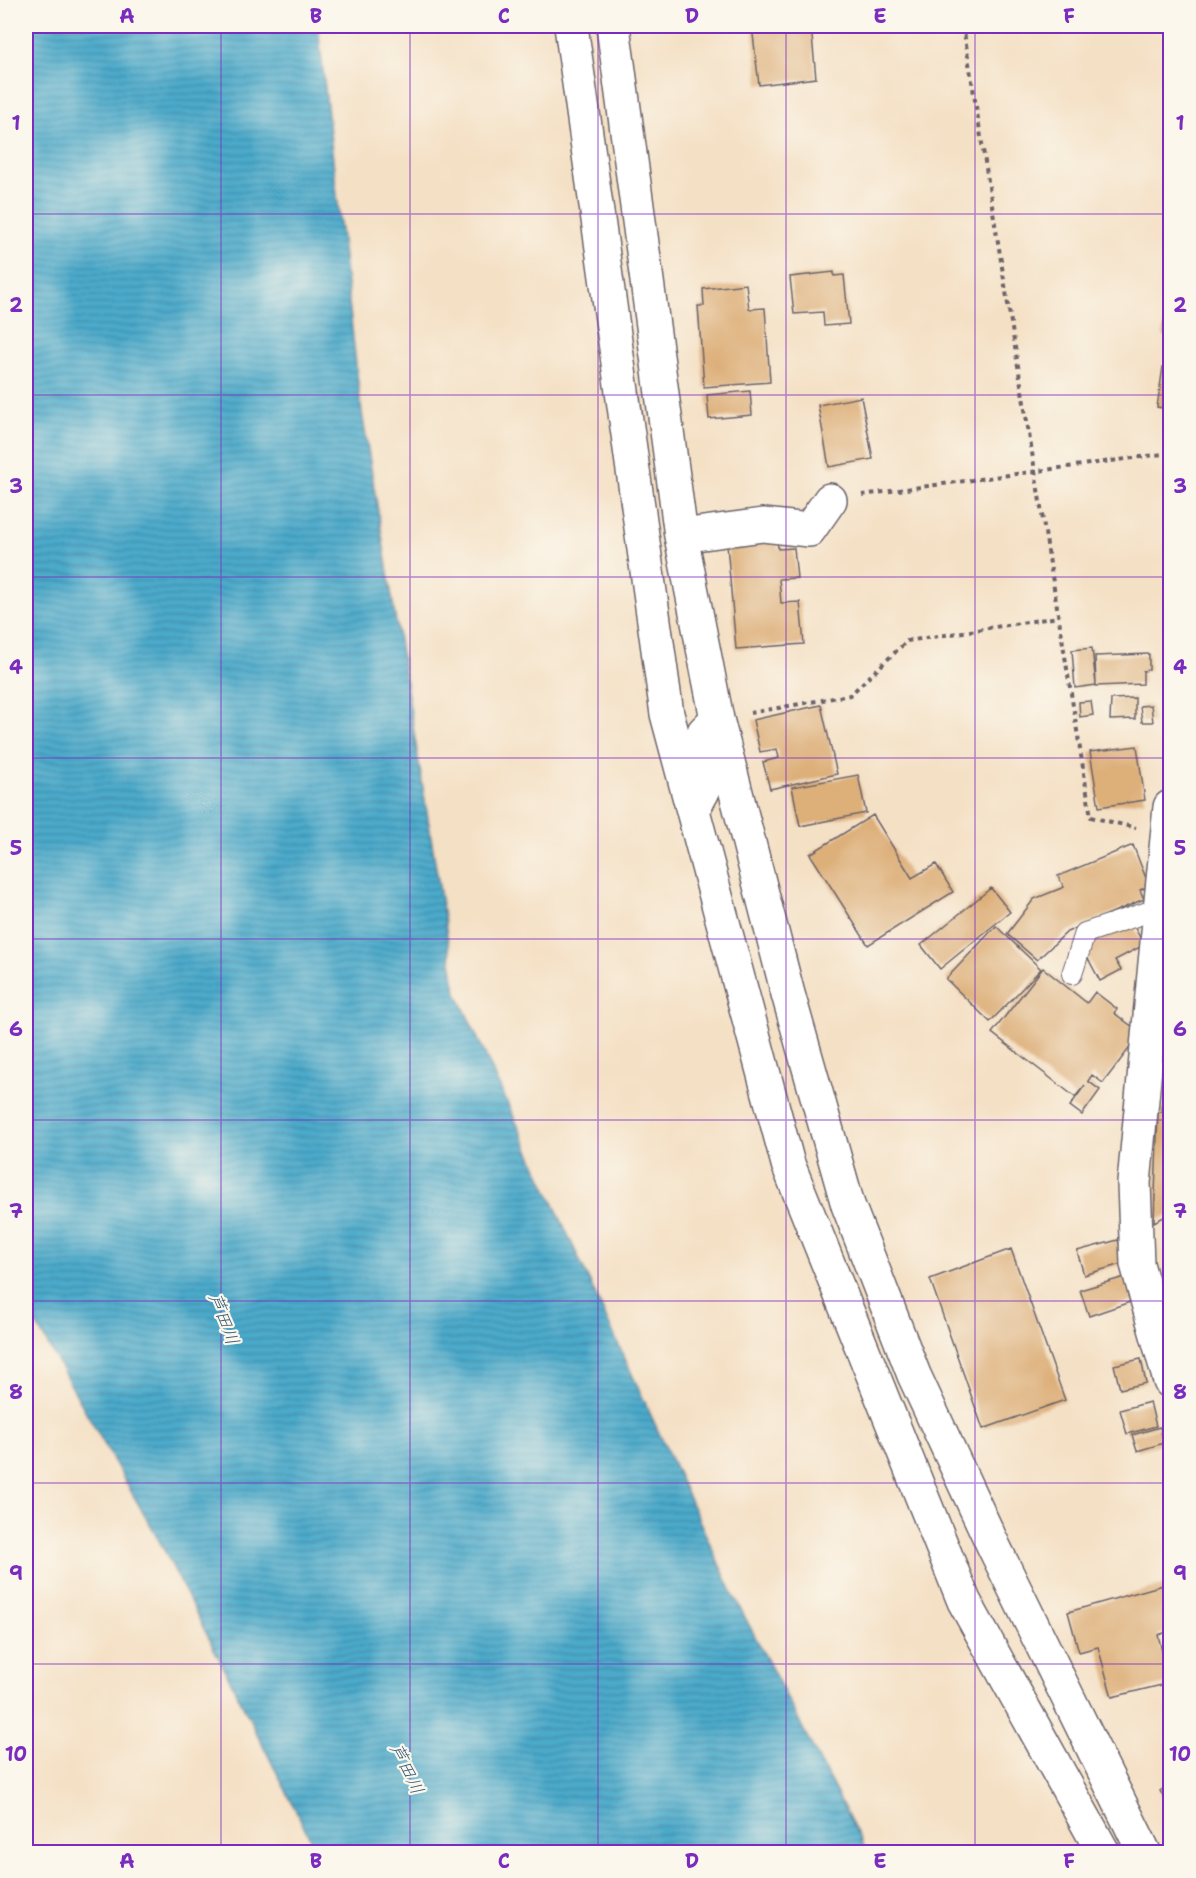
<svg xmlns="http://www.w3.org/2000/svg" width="1196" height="1878" font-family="'Shantell Sans','Klee One',sans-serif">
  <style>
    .water { fill: url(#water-rules); stroke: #376683; stroke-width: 1.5 }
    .building { fill: #ddaf79 }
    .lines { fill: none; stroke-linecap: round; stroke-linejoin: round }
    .service-casing { stroke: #6c646b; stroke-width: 22 }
    .minor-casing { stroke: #6c646b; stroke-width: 36 }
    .tertiary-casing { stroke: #6c646b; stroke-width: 36 }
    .path { stroke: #6c646b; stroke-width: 4; stroke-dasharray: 4.5 4.5; stroke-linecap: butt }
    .service { stroke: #fff; stroke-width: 20 }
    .minor { stroke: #fff; stroke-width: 33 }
    .tertiary { stroke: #fff; stroke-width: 33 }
    .grid { fill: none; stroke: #7b2cbf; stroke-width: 1.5; stroke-opacity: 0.55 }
    .labels { text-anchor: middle; stroke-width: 4.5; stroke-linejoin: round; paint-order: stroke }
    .water-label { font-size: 18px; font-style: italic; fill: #335875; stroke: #fbf7ec }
    .neatline { fill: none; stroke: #7b2cbf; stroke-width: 2 }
    .grid-label { font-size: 20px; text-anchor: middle; font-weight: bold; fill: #7b2cbf }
  </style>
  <defs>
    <pattern id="water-rules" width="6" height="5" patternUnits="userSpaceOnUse" patternTransform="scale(1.5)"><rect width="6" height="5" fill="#4caacb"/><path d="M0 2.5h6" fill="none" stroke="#3f8aa6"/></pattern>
  </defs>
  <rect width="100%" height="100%" fill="#fbf7ec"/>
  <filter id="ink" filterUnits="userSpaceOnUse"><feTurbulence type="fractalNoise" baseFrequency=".0167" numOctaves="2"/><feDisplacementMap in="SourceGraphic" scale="12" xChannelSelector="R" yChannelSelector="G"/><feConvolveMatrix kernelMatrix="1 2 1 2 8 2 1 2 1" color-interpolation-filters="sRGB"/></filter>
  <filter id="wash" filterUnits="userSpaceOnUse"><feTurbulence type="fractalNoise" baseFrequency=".008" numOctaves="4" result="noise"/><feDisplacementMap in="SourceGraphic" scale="24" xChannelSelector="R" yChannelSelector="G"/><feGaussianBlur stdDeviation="1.35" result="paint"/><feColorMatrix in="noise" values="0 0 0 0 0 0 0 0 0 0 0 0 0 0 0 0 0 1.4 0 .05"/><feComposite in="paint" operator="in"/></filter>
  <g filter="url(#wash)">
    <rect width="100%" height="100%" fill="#f4e0c5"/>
    <path class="water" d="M26,26H318L360,400L456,991L733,1594L867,1852H317L162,1546L26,1306Z"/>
    <g id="blocks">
      <path class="building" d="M752,26H811L816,78L759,85Z
        M834,272V276L844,275L849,324L824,326L823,312L794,314L790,277Z
        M746,284L749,309L765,308L770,382L704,387L698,306H704L703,289Z
        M1165,317L1170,318V364L1165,363L1169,337L1163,336Z
        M1163,367L1170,368V409L1157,407Z
        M750,391L752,415L709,419L707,395Z
        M861,397L873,459L829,467L818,405Z
        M776,529L778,549L794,548L797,578L779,579L781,603L800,602L804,644L736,649L726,533Z
        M1092,648L1096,685L1075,688L1072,650Z
        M1149,654V670L1143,671V684L1096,686L1095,656Z
        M1135,698V719L1110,720L1111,699Z
        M1091,701L1093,715L1080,717L1079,702Z
        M821,705L837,774L770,789L763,762L779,758L777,749L760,752L753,720Z
        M1151,705L1153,722H1142L1140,706Z
        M1137,746L1145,800L1099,807L1090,752Z
        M858,775L866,813L800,826L792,787Z
        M873,815L912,878L936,864L953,892L868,945L810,854Z
        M1133,845L1149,886L1140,890L1144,899L1067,932L1037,960L1007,934L1034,899L1064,887L1058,876Z
        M991,888L1010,912L940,969L921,945Z
        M1131,921L1144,945L1115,960L1121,970L1100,981L1082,947Z
        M996,926L1041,969L990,1022L946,979Z
        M1043,968L1087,1003L1095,992L1117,1009L1114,1013L1141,1033L1103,1083L1092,1075L1088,1081L1100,1090L1082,1115L1070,1106L1085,1085L1075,1097L992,1033Z
        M1170,1060V1094L1159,1064Z
        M1170,1102V1214L1154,1222L1158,1113L1163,1111L1161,1106Z
        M1118,1240L1125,1263L1084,1275L1077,1251Z
        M1011,1249L1065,1400L983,1429L930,1279Z
        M1125,1277L1133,1301L1089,1316L1080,1290Z
        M1170,1294V1323L1163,1296Z
        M1141,1359L1146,1383L1120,1389L1114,1365Z
        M1150,1402L1156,1426L1127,1434L1120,1410Z
        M1160,1427L1164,1443L1137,1451L1132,1435Z
        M1170,1583V1631L1158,1635L1170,1683L1112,1697L1098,1647L1079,1652L1068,1612Z
        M1170,1784V1808L1160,1791Z"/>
    </g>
  </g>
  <g filter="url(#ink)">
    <use href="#blocks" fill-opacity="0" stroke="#6c646b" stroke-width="1.5"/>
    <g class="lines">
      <g class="service-casing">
        <path id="service" d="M1072,974L1085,933L1160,908"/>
      </g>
      <g class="minor-casing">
        <path id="minor" d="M613,26L681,536L717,719L788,994L848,1205L914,1375L994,1547L1144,1852
          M681,536L763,525L809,530L830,500
          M1170,807L1134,1183L1137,1264L1170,1381
          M693,809L703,791L704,732L716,720"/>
      </g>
      <g class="tertiary-casing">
        <path id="tertiary" d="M571,26L667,714L788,1164L964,1601L1103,1852"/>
      </g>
      <path class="path" d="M963,26L1091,817L1136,828
        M862,495L1170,453
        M750,713L850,695L907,641L1058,617"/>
      <use href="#service" class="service"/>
      <use href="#minor" class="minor"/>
      <use href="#tertiary" class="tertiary"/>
    </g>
  </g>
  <path class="grid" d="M221,26V1852M410,26V1852M598,26V1852M786,26V1852M975,26V1852M26,214H1170M26,395H1170M26,577H1170M26,758H1170M26,939H1170M26,1120H1170M26,1301H1170M26,1483H1170M26,1664H1170"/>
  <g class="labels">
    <g class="water-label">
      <text transform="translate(224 1319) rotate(69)" y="6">芦田川</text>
      <text transform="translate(407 1769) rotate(64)" y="6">芦田川</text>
    </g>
  </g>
  <rect width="1196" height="1878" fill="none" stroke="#fbf7ec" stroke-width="66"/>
  <rect x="33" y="33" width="1130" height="1812" class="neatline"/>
  <g class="grid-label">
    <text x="127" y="23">A</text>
    <text x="316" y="23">B</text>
    <text x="504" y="23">C</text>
    <text x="692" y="23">D</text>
    <text x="880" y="23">E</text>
    <text x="1069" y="23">F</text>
    <text x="16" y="130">1</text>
    <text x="1180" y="130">1</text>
    <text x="16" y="312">2</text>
    <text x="1180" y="312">2</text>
    <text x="16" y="493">3</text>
    <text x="1180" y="493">3</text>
    <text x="16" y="674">4</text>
    <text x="1180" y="674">4</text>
    <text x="16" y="855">5</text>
    <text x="1180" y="855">5</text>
    <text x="16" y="1036">6</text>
    <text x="1180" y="1036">6</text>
    <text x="16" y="1218">7</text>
    <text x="1180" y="1218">7</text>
    <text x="16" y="1399">8</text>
    <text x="1180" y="1399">8</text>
    <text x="16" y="1580">9</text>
    <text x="1180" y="1580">9</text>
    <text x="16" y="1761">10</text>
    <text x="1180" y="1761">10</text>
    <text x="127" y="1868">A</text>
    <text x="316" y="1868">B</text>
    <text x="504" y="1868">C</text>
    <text x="692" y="1868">D</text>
    <text x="880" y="1868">E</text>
    <text x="1069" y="1868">F</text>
  </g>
</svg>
